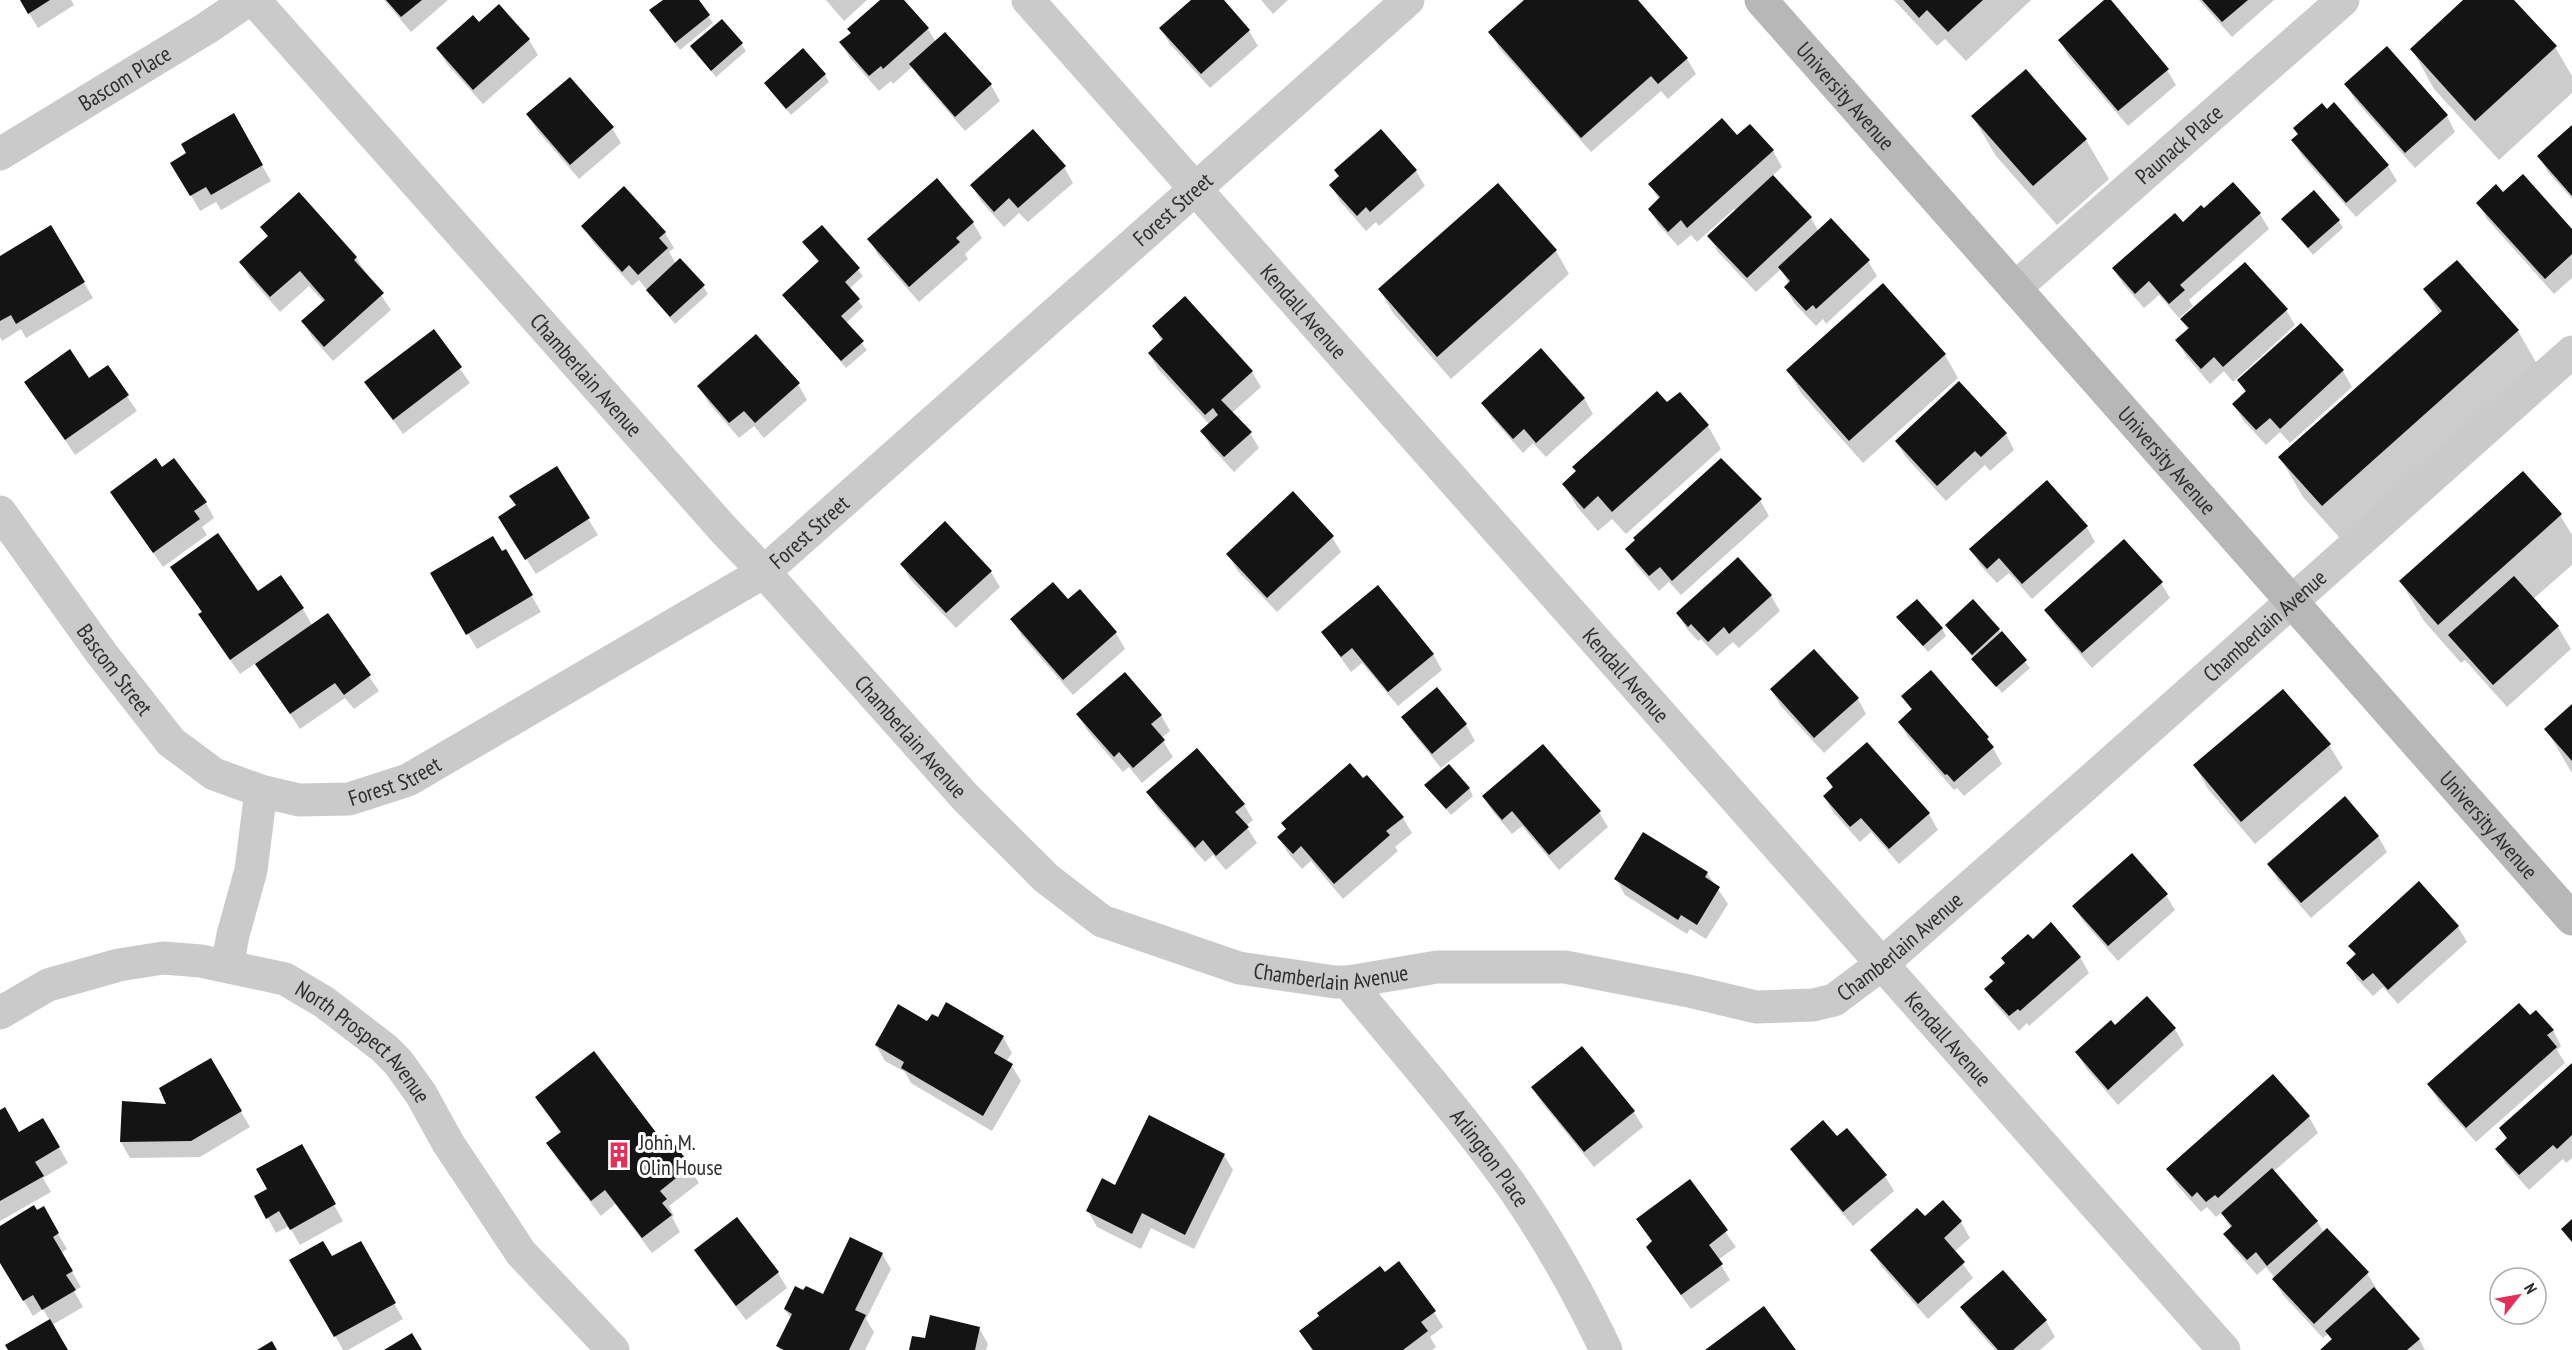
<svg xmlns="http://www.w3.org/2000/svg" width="2572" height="1350" font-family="'PT Sans Narrow',sans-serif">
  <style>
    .shadow { fill: #0003 }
    .building { fill: #141414 }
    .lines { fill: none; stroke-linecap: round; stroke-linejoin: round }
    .street { stroke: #cacaca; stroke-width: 33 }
    .secondary { stroke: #b7b7b7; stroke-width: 33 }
    .labels { text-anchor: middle; stroke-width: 6; stroke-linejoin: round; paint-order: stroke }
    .street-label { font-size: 22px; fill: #2d2d2d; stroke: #fff }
    .poi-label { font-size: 22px; fill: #2d2d2d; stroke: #fff; text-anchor: start }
  </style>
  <rect width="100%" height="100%" fill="#fff"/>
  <path class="shadow" d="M21,0H71L74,5L38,28Z
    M384,0H448L411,32Z
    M665,0H697L713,23L680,50L656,18Z
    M826,0H867L844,21Z
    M882,0H902L928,29L936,42L945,34L991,85L1000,101L965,131L920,79L913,66L893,84L891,81L879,91L850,58L841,43L851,34L849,30Z
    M1193,0H1222L1249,31L1258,46L1210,88L1170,44L1161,29Z
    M1261,0H1288L1273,14Z
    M1526,0H1636L1687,59L1696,74L1668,99L1661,91L1591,152L1499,48L1490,32Z
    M1894,0H2031L1966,61L1945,39L1937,46Z
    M2107,0L2167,70L2176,85L2128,126L2068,56L2060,40Z
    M2199,0H2274L2232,37Z
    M2465,0H2512L2555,47L2572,76V93L2499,160L2434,89L2412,49Z
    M479,24L529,40L538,55L483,104L447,64L438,49Z
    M741,44L746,51L716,77L692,47Z
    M825,75L829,82L791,115L770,90Z
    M2346,84L2447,116L2455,132L2415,168L2355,100Z
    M233,115L271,181L221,210L216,202L200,211L172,163L188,154Z
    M528,115L612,128L621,143L579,179L537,130Z
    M1973,117L2086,140L2109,179L2057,225L1996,156Z
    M1750,126L1773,151L1782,167L1772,176L1811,218L1819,232L1868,261L1877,276L1826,324L1823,319L1816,326L1794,303L1786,288L1789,284L1781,269L1756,292L1718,252L1709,236L1736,212L1734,209L1697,242L1691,235L1678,246L1658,224L1650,209L1659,200L1650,184L1737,137Z
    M2572,127V199L2548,172L2539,156Z
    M1381,131L1416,171L1425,186L1379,226L1376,222L1366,231L1340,201L1331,185Z
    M2293,141L2388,166L2397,181L2356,217L2302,156Z
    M1064,167L1073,183L1028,222L1019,213L1004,227L981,201L972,185Z
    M1498,185L1556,251L1569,274L1451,379L1393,313L1380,290Z
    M2503,194L2572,232V278L2554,294L2487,219L2478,203Z
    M2204,210L2260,214L2269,229L2189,300L2193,306L2179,318L2159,295L2144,308L2123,284L2114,269Z
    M2283,219L2339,221L2343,228L2313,255Z
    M973,223L982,238L965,254L968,259L919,302L878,255L869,239Z
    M583,226L665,233L674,248L669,252L676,264L703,286L708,294L675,324L639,280L632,286L592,241Z
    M51,227L93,298L26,338L21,329L2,341L0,337V258Z
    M262,227L356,258L391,310L333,361L312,337L303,321L324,302L309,286L280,312L250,278L241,262L269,238Z
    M822,227L863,276L849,289L863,307L846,323L867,350L846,368L784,295L819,263L804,243Z
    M2425,290L2518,331L2541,371L2346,545L2303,497L2280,457L2440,315Z
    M2286,310L2295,325L2233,382L2224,371L2210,384L2186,356L2177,340L2188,330L2182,320Z
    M2301,325L2343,371L2352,387L2290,443L2280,432L2266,445L2243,420L2234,404L2246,393L2239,381Z
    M1154,326L1252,372L1261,387L1232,413L1250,433L1259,448L1234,472L1211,447L1202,431L1210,425L1158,369L1149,353L1162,342Z
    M434,332L470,383L403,434L366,382Z
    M1945,355L1958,378L1863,463L1801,393L1788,370Z
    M107,367L137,411L75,455L26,382L89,380Z
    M798,384L807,400L764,438L754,426L739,438L708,402L699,386Z
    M1584,398L1593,414L1546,457L1533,443L1523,453L1492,418L1483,403Z
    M1667,404L1708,426L1721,449L1626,534L1612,519L1598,531L1577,507L1564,484Z
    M2006,434L2014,450L1990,471L1985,465L1946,501L1905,456L1896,441Z
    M557,468L598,535L536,574L509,532L517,506Z
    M161,469L206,503L214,518L202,527L207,535L163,567L112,492Z
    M1760,500L1769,516L1681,595L1669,582L1659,591L1636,565L1627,550Z
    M2560,515L2572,535V565L2533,599L2558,627L2571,649L2507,707L2465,660L2461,663L2424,621L2401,582Z
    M2086,526L2095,542L2032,599L2009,573L1997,583L1980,565L1971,549Z
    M1332,537L1341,552L1277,612L1237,570L1228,554Z
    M505,551L541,612L477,649L432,574Z
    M902,564L991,572L1000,587L956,628L910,579Z
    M172,567L303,609L312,625L327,615L379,691L354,709L345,698L300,729L256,663L240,674L209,630L200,615L203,613Z
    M2161,583L2170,598L2092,668L2055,625L2046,610Z
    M1080,591L1116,633L1125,649L1073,695L1021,635L1012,619L1068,601Z
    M1771,596L1780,611L1739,648L1733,642L1717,656L1701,639L1698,641L1687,629L1678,614Z
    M1898,617L1942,628L1946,636L1928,652Z
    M1947,626L1999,630L2030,668L2002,693Z
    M1323,633L1433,654L1442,670L1398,706L1362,663L1351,672Z
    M1437,689L1466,725L1475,741L1441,768L1412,732L1403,717Z
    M1771,689L1858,699L1866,714L1824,753L1780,705Z
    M1903,696L1987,738L2002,764L1964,796L1957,788L1954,790L1908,737L1899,722L1912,711Z
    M2572,706V773L2546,729Z
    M1078,715H1161L1170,731L1161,738L1173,757L1142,783L1129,767L1123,772L1087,730Z
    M1867,744L1929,814L1938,830L1899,864L1871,832L1860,842L1833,812L1824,796L1833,789L1828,778Z
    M2329,745L2343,768L2255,844L2208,789L2195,766Z
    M1363,780L1403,818L1412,833L1395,847L1398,851L1343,899L1311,861L1302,869L1288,853L1279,837L1287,831L1283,824Z
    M1426,785L1469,788L1473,796L1451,815Z
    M1148,792L1244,805L1253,820L1246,826L1257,843L1226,870L1213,855L1205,862L1157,808Z
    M1484,797L1599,812L1608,827L1559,870L1522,826L1512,834L1493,812Z
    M2378,836L2387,852L2311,918L2278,880L2269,864Z
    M1707,873L1728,904L1706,939L1690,929L1687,934L1625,895L1616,879Z
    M2166,895L2175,910L2118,961L2083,921L2074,906Z
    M2458,927L2467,942L2398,1004L2383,987L2373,996L2357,979L2348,963L2356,956L2350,946Z
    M2033,941L2080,957L2089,973L2029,1026L2027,1023L2019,1031L1995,1004L1986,989Z
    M2147,998L2175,1029L2184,1045L2118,1105L2086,1068L2077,1053L2115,1027Z
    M2529,1017L2553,1030L2561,1046L2557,1050L2565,1063L2476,1142L2438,1100L2429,1085Z
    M928,1023L1003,1037L1012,1053L1006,1062L1012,1066L1021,1081L992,1131L911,1083L905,1072L885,1061L876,1045Z
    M210,1060L250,1127L200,1157L130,1158L121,1142L123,1103L169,1106Z
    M2572,1065V1158L2566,1163L2563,1159L2529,1190L2506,1164L2497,1149L2507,1140L2501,1128Z
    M2273,1076L2309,1117L2318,1133L2273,1172L2317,1221L2324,1233L2367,1273L2376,1288L2375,1290L2419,1339L2425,1350H2322L2332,1341L2328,1334L2323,1338L2283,1295L2274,1280L2275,1278L2266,1267L2257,1275L2234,1249L2225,1234L2231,1229L2222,1212L2216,1217L2207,1207L2201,1212L2177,1185L2168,1169Z
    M1533,1088L1634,1112L1643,1127L1594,1167L1542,1103Z
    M537,1097L660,1141L667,1136L699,1183L669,1206L674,1216L672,1217L680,1232L652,1253L615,1204L601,1216L557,1159L548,1143L561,1134Z
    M0,1112L19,1134L43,1120L68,1163L43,1178L51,1192L0,1221Z
    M1837,1138L1885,1176L1894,1191L1853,1226L1801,1164L1792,1149Z
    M301,1146L343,1221L300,1245L289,1226L276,1233L268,1218L269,1190Z
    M1224,1155L1233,1170L1194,1249L1151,1228L1141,1249L1097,1227L1088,1211L1115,1187Z
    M1689,1181L1736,1247L1718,1260L1730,1280L1691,1309L1657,1262L1648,1247L1653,1243L1638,1219Z
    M1943,1202L1961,1222L1970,1238L1954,1252L1973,1278L1928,1319L1881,1266L1872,1250L1925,1218Z
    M43,1208L67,1249L61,1253L81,1287L74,1291L83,1307L52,1325L66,1350H9L50,1321L43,1309L33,1316L0,1261V1227Z
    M737,1219L778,1273L787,1288L746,1320L705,1266L696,1251Z
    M360,1243L403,1319L348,1350H343L292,1260L332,1258Z
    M882,1254L891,1269L866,1319L874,1332L865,1350H780L778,1346L791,1319L785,1309L804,1292L824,1296Z
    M2003,1272L2046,1321L2055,1337L2040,1350H1995L1971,1323L1962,1308Z
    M1434,1312L1443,1327L1430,1337L1436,1347L1432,1350H1312L1301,1332Z
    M979,1328L988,1344L986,1350H911L926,1340Z"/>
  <path class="building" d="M20,0H50L28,14Z
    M386,0H422L401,17Z
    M663,0H699L710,15L675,43L649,10Z
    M880,0H904L929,28L883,69L881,66L869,76L839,42L851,33L847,29Z
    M1191,0H1224L1250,30L1201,74L1159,28Z
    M1524,0H1638L1688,58L1658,84L1651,76L1581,138L1488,32Z
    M1903,0H1983L1948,32L1927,10L1919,18Z
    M2104,0H2111L2169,69L2118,111L2058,40Z
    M2202,0H2248L2222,22Z
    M2463,0H2514L2557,46L2475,121L2410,49Z
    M499,4L530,39L473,90L436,48L473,15L479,22Z
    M722,19L743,43L711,71L690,46Z
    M945,32L992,84L955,117L909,64Z
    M2387,46L2448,115L2405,153L2344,84Z
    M803,48L826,74L786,109L764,83Z
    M2026,69L2087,139L2033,186L1971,116Z
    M570,77L614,127L570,165L526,114Z
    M2334,102L2389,165L2346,203L2291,140L2298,134L2293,128L2322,103L2327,109Z
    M234,113L263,165L211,195L206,187L190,196L170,163L186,153L181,144Z
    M1722,118L1737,135L1750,124L1774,150L1687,228L1681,220L1668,232L1648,209L1660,197L1648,184Z
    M2572,125V196L2537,156Z
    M1033,129L1066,166L1018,208L1009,198L994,212L970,185Z
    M1381,129L1417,170L1370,212L1366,207L1357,216L1329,185L1339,176L1334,170Z
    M2523,174L2572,229V254L2545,279L2476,203L2496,184L2503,192Z
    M1773,175L1812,217L1747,278L1707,236Z
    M937,178L974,222L956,238L960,242L909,287L867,239Z
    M2233,182L2261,213L2180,285L2185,290L2169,304L2149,281L2135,294L2112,268L2175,213L2183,222L2201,205L2204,208Z
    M1498,183L1557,250L1437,357L1378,289Z
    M624,186L666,232L659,238L668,248L638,275L629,265L622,272L581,226Z
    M2314,190L2340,220L2308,248L2281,219Z
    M299,192L357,257L354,260L384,293L324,347L301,321L325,300L300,271L270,297L239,262L268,236L260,227Z
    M1831,218L1870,260L1816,309L1813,305L1806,311L1784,287L1790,281L1778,267Z
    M51,225L85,282L16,324L11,315L0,321V256Z
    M822,225L860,268L845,282L860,299L841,316L864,341L841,361L782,295L819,261L802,242Z
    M680,258L705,285L670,317L646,290Z
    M2457,260L2519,330L2322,506L2278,457L2442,311L2423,289Z
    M2245,262L2288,309L2223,367L2214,357L2201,369L2175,340L2189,328L2180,319Z
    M1883,283L1946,354L1849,441L1786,370Z
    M1185,296L1253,371L1221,400L1252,432L1224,457L1200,431L1218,415L1213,408L1205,415L1148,353L1163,339L1152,326Z
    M2301,323L2344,370L2280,429L2270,418L2256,430L2232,404L2246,391L2237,380Z
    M434,329L462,367L393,420L364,382Z
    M756,334L800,383L755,423L744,411L729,423L697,386Z
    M1541,348L1585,398L1536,443L1524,429L1513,439L1481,403Z
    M70,349L89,378L108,365L129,395L65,440L24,382Z
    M1959,381L2007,433L1981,457L1975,451L1937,486L1895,441Z
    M1657,391L1667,402L1680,392L1709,425L1612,512L1598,496L1584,509L1562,484L1576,471L1572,467Z
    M156,458L162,467L174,458L207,502L194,511L200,519L153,553L110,492Z
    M1721,458L1762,499L1672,581L1660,567L1649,576L1625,549L1635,540L1633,538Z
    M557,466L590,518L525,560L498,517L516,505L509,496Z
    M2523,471L2562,514L2438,625L2399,581Z
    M2047,480L2088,526L2022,584L1999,558L1987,569L1969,549Z
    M1293,491L1334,536L1267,598L1226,554Z
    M945,521L992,571L946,613L900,564Z
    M218,533L258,591L281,575L304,608L230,660L198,614L202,612L170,567Z
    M493,536L502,551L506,549L533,595L466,635L430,573Z
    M2124,539L2163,582L2082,653L2044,610Z
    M1738,557L1772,595L1729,634L1724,627L1708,642L1691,624L1688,627L1676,613Z
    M2514,576L2559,626L2493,685L2448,635Z
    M1053,582L1068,599L1080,589L1117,632L1063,680L1010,619Z
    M1378,585L1434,654L1388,692L1352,648L1341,657L1321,632Z
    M1917,599L1943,628L1923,646L1896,617Z
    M1973,599L2000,629L1972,655L1945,625Z
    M328,613L371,675L344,695L335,683L290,714L255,664Z
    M2002,631L2027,660L1996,687L1971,659Z
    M1814,649L1859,698L1814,738L1770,689Z
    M1931,670L1989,737L1987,739L1994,747L1954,782L1947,774L1945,775L1898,722L1912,709L1901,696Z
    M1125,672L1162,715L1151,724L1165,740L1133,768L1119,752L1114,757L1076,714Z
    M1437,687L1467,724L1432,754L1401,717Z
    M2283,689L2331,744L2241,822L2193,765Z
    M2572,704V761L2544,729Z
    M1867,742L1930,813L1889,849L1861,818L1850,827L1823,796L1833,787L1826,778Z
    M1543,744L1601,811L1549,855L1512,811L1502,820L1482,796Z
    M1197,748L1245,804L1235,812L1249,827L1216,856L1203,840L1195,848L1146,792Z
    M1350,763L1363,778L1367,775L1404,817L1386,831L1390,835L1334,884L1301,846L1293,854L1277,837L1286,829L1281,823Z
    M1449,764L1470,788L1446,809L1424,785Z
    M2345,796L2379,836L2301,903L2267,864Z
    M1643,832L1708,872L1705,877L1720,887L1697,925L1681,915L1678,920L1614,879Z
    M2132,853L2168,894L2108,946L2072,906Z
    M2419,881L2459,926L2388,990L2373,973L2363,981L2346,963L2356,954L2348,946Z
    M2051,922L2081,957L2020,1011L2018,1009L2009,1016L1984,989L1993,981L1989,977L2005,963L2001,958L2028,934L2033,939Z
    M2147,996L2176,1028L2108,1090L2075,1052L2111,1020L2115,1025Z
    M946,1002L1004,1036L994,1053L1013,1064L983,1116L901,1068L904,1062L875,1045L898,1004L927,1021L932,1014L938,1017Z
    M2519,1003L2530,1015L2536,1010L2554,1030L2547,1035L2557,1047L2466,1128L2427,1084Z
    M1582,1046L1635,1111L1584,1152L1531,1087Z
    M594,1051L661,1139L667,1134L691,1166L660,1191L667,1199L662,1203L672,1215L642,1238L605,1190L591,1201L546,1143L561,1132L535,1097Z
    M211,1058L242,1111L191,1141L120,1142L122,1101L166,1104L159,1088Z
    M2572,1063V1135L2557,1149L2553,1145L2519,1175L2495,1149L2507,1138L2499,1128Z
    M2273,1074L2310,1116L2218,1198L2215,1195L2206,1202L2197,1192L2192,1197L2166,1169Z
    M5,1107L19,1132L43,1118L60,1147L35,1162L44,1176L0,1201V1110Z
    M1149,1115L1225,1154L1185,1235L1142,1213L1132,1234L1086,1211L1102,1178L1115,1185Z
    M1823,1120L1837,1136L1847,1128L1887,1175L1843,1212L1790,1149Z
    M302,1144L336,1204L290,1230L279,1211L266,1219L254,1196L267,1189L256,1169Z
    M2272,1168L2318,1221L2267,1266L2256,1252L2247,1260L2223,1234L2232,1226L2221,1213Z
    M1690,1179L1728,1230L1709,1245L1723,1264L1681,1295L1646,1247L1652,1241L1636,1219Z
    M1943,1200L1962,1221L1944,1238L1965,1262L1918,1304L1870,1250L1917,1208L1925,1216Z
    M34,1205L37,1210L44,1206L59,1233L53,1237L73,1271L66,1275L76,1290L42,1310L33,1295L23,1301L0,1263V1226Z
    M737,1217L779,1272L736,1306L694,1250Z
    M2572,1219V1242L2561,1229Z
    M2327,1228L2369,1272L2314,1324L2272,1279Z
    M850,1237L883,1253L855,1310L866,1315L849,1350H784L776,1346L792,1314L784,1309L795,1286L803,1290L806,1286L823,1294Z
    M323,1241L332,1256L361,1241L396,1303L334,1337L289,1260Z
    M1399,1261L1436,1311L1421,1322L1428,1331L1403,1350H1313L1299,1331L1319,1316L1317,1313L1380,1266L1385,1272Z
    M2003,1270L2047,1320L2013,1350H1998L1960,1307Z
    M2374,1287L2420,1339L2407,1350H2320L2332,1339L2325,1331Z
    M1764,1306L1796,1350H1705Z
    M930,1315L980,1327L975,1350H909L912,1336L925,1338Z
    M50,1319L68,1350H8L5,1345Z
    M412,1333L422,1350H384Z
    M272,1341L277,1350H257Z"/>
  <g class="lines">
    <g class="street">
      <path id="s1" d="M254,0L724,530L764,572L965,797L1046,878L1102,921L1239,968L1335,982H1348L1437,967H1565L1689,991L1756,1007L1813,1005L1834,1000L1882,964L2081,789L2572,352"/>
      <path id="s2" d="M1028,0L2224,1350"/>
      <path id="s3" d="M0,154L207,28L248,0"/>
      <path id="s4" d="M2015,288L2343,0"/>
      <path id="s5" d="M0,512L102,654L171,742L214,774L261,791L299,800L349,799L408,780L764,572L1408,0"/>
      <path d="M227,966L233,935L251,870L261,791"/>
      <path id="s6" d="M1348,982C1396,1041 1447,1098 1492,1159C1537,1218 1574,1283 1606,1350"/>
      <path id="s7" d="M0,1013L48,985L119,965L163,958L201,961L285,979L324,1002L384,1048L398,1062L421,1094L448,1143L521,1253L613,1350"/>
    </g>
    <path class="secondary" id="s8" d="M1761,0L2572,919"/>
  </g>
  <defs>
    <g id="building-bare" transform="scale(2.07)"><path d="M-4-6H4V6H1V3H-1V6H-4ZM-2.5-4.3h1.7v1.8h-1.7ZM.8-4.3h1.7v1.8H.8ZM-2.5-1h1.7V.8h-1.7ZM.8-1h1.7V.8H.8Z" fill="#e3305a" stroke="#fff" stroke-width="2.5" paint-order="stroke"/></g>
  </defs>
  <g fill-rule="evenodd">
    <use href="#building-bare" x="619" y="1155"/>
  </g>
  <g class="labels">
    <g class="street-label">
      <text dy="8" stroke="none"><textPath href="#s3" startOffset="146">Bascom Place</textPath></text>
      <text dy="8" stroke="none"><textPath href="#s8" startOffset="128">University Avenue</textPath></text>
      <text dy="8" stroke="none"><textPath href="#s4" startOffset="218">Paunack Place</textPath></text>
      <text dy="8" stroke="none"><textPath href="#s5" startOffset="1500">Forest Street</textPath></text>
      <text dy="8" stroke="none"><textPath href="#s2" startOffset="416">Kendall Avenue</textPath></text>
      <text dy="8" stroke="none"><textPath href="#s1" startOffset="501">Chamberlain Avenue</textPath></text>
      <text dy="8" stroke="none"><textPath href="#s8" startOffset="614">University Avenue</textPath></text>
      <text dy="8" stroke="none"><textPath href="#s5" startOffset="1014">Forest Street</textPath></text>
      <text dy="8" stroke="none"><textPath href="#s1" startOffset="2571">Chamberlain Avenue</textPath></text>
      <text dy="8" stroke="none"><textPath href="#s5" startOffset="195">Bascom Street</textPath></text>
      <text dy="8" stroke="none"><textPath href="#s2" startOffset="902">Kendall Avenue</textPath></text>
      <text dy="8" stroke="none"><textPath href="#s1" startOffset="987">Chamberlain Avenue</textPath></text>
      <text dy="8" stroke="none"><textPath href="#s5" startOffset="528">Forest Street</textPath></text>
      <text dy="8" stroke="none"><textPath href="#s8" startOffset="1100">University Avenue</textPath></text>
      <text dy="8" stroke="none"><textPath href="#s1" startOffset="2085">Chamberlain Avenue</textPath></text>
      <text dy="8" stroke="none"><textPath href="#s1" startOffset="1491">Chamberlain Avenue</textPath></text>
      <text dy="8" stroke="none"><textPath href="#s2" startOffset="1388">Kendall Avenue</textPath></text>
      <text dy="8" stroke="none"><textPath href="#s7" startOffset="399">North Prospect Avenue</textPath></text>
      <text dy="8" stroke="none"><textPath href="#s6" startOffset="226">Arlington Place</textPath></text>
    </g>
    <g class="poi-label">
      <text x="639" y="1150">John M.<tspan x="639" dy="25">Olin House</tspan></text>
    </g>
  </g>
  <g transform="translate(2518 1296) rotate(59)"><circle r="28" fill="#ffffff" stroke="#ababab" stroke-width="1.5"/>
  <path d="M0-4.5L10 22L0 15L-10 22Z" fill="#e3305a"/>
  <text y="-9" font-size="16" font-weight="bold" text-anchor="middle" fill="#2d2d2d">N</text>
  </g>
</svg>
